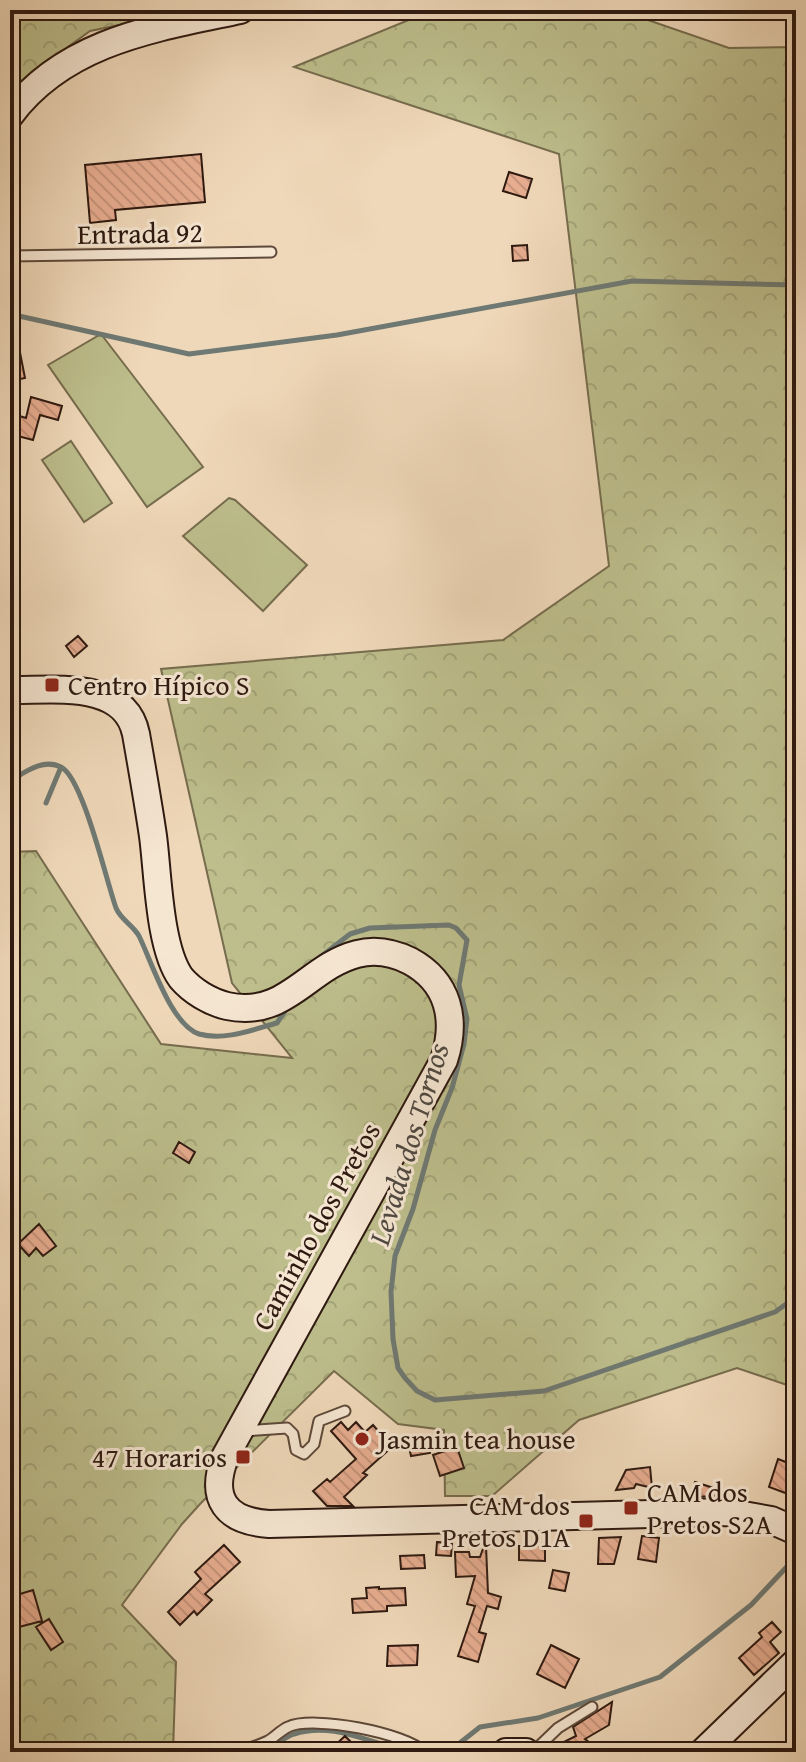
<svg xmlns="http://www.w3.org/2000/svg" width="806" height="1762" font-family="'Gentium Book Plus',serif">
  <style>
    .forest { fill: url(#forest-crowns); stroke: #766c4e; stroke-width: 2 }
    .pitch { fill: #bdbe8c; stroke: #766c4e; stroke-width: 2 }
    .lines { fill: none; stroke-linecap: round; stroke-linejoin: round }
    .stream { stroke: #6f7973; stroke-width: 5 }
    .building { fill: url(#building-back-hatch); stroke: #2e1910; stroke-width: 2 }
    .lane-casing { stroke: #5e493a; stroke-width: 13 }
    .secondary-casing { stroke: #2e1910; stroke-width: 30 }
    .lane { stroke: #f5e6d2; stroke-width: 9 }
    .secondary { stroke: #f5e6d2; stroke-width: 26 }
    .poi-dot { fill: #8f2418; stroke: #f5e6d2; stroke-width: 3 }
    .labels { text-anchor: middle; stroke-width: 6; stroke-linejoin: round; paint-order: stroke }
    .street-label { font-size: 28px; fill: #2e1910; stroke: #f5e6d2 }
    .poi-label { font-size: 28px; fill: #2e1910; stroke: #f5e6d2; text-anchor: start }
    .water-label { font-size: 30px; font-style: italic; fill: #4f4942; stroke: #f5e6d2 }
  </style>
  <defs>
    <pattern id="forest-crowns" width="20" height="18" patternUnits="userSpaceOnUse" patternTransform="scale(2)"><rect width="20" height="18" fill="#bdbe8c"/><path d="M2 6a3 3 0 1 1 6 0M12 15a3 3 0 1 1 6 0" fill="none" stroke="#a3a378"/></pattern>
    <pattern id="building-back-hatch" width="6" height="6" patternUnits="userSpaceOnUse" patternTransform="scale(2)"><rect width="6" height="6" fill="#e7ad90"/><path d="M-1 5l2 2M0 0l6 6M5-1l2 2" fill="none" stroke="#c6947b"/></pattern>
  </defs>
  <rect width="100%" height="100%" fill="#efd8b9"/>
  <filter id="stains"><feTurbulence type="fractalNoise" baseFrequency=".0025" numOctaves="4"/><feColorMatrix values="0 0 0 0 .2 0 0 0 0 .09 0 0 0 0 .02 0 0 0 .5 -.17"/></filter>
  <radialGradient id="worn" r=".72"><stop offset=".6" stop-color="#630" stop-opacity="0"/><stop offset="1" stop-color="#630" stop-opacity=".3"/></radialGradient>
  <path class="forest" d="M10,10H194L90,31L57,55L10,109Z
    M433,10H619L729,48L796,47V1388L737,1368L579,1420L492,1496H445L444,1430L398,1424L334,1371L201,1503L182,1524L122,1605L176,1662L173,1752H10V852L36,851L161,1044L292,1058L232,983L161,669L503,640L609,566L559,154L294,67Z"/>
  <path class="pitch" d="M101,334L203,467L147,507L48,365Z
    M71,441L112,503L84,522L42,460Z
    M229,498L235,500L307,565L263,611L183,536Z"/>
  <g class="lines">
    <path class="stream" d="M10,314L189,354L337,335L632,281L796,285
      M10,781C25,772 43,758 61,767C83,778 106,880 116,908C121,920 133,925 139,936C151,960 171,1025 199,1034C224,1041 252,1030 277,1023L285,1011
      M46,803L61,767
      M319,958L350,934L370,928L449,925L456,928L467,940L459,985L467,1019L464,1044L452,1088L435,1130L413,1209L395,1256L391,1292L393,1339L398,1368L405,1378L417,1391L435,1400L544,1391L775,1312L796,1297
      M262,1752C273,1747 283,1738 294,1734C337,1720 376,1748 416,1752
      M441,1752L456,1746L480,1727L538,1718L660,1677L751,1605L796,1557"/>
  </g>
  <path class="building" d="M201,154L205,202L115,210L116,220L90,223L85,165Z
    M509,172L532,179L526,198L503,191Z
    M527,245L528,260L513,261L512,246Z
    M10,332H16L25,378L10,381Z
    M31,397L62,406L58,420L40,415L33,440L10,434V413L26,418Z
    M78,636L87,646L74,657L66,646Z
    M179,1142L195,1152L189,1163L173,1153Z
    M39,1224L56,1246L43,1256L36,1248L29,1256L18,1244Z
    M341,1422L348,1430L356,1422L365,1432L373,1425L392,1447L363,1473L367,1475L344,1497L353,1506H327L313,1491L327,1479L330,1482L356,1459L331,1431Z
    M428,1438L430,1453L411,1456L408,1442Z
    M457,1447L464,1468L440,1476L433,1455Z
    M778,1459L796,1466V1497L769,1487Z
    M650,1467L652,1488L636,1484L634,1488L616,1490L626,1470Z
    M695,1482L723,1491L722,1496L690,1497Z
    M642,1536L659,1538L656,1562L638,1559Z
    M621,1537L614,1564H598L599,1538Z
    M437,1542L452,1543L451,1556L436,1555Z
    M224,1545L240,1562L205,1594L212,1600L197,1615L194,1611L180,1625L168,1612L201,1579L195,1572Z
    M484,1546H486L488,1593L501,1597L498,1609L487,1606L479,1632L486,1634L478,1662L458,1656L475,1606L467,1604L475,1576L456,1577L455,1552H469L470,1557H480Z
    M519,1546H545V1561L519,1560Z
    M424,1555L425,1568L401,1569L400,1556Z
    M553,1570L569,1573L565,1591L549,1588Z
    M379,1587V1589L405,1588L406,1605L387,1606V1611L353,1613L352,1599L367,1598L366,1588Z
    M33,1590L42,1621L15,1628L10,1610V1597Z
    M49,1619L63,1642L51,1650L36,1627Z
    M772,1622L781,1632L770,1642L779,1653L754,1675L739,1658L762,1637L759,1633Z
    M418,1645L417,1665L387,1666L388,1646Z
    M551,1645L579,1659L565,1688L537,1674Z
    M612,1702L609,1725L585,1739L602,1752H544L576,1736L573,1727Z
    M345,1736L361,1752H328Z"/>
  <g class="lines">
    <g class="lane-casing">
      <path id="lane" d="M10,256L271,252
        M244,1431L287,1428L293,1434L296,1450L304,1454L314,1444L319,1421L345,1411
        M233,1752C244,1750 257,1746 268,1741C275,1737 281,1730 288,1727C313,1715 406,1733 424,1752
        M533,1752L558,1728L592,1707"/>
    </g>
    <g class="secondary-casing">
      <path id="secondary" d="M10,115C65,41 156,28 240,10
        M10,690C52,691 125,679 136,734C142,768 148,802 153,836C158,873 159,948 181,978C192,991 210,1002 227,1006C286,1019 307,967 357,954C376,949 394,953 410,961C449,982 457,1020 444,1060L225,1457C209,1499 226,1521 269,1524L726,1512L771,1520L796,1531
        M506,1752H526
        M703,1752L796,1662"/>
    </g>
    <use href="#lane" class="lane"/>
    <use href="#secondary" class="secondary"/>
  </g>
  <g class="poi-dot">
    <rect x="44" y="677" width="16" height="16" rx="4"/>
    <circle cx="362" cy="1439" r="8"/>
    <rect x="235" y="1449" width="16" height="16" rx="4"/>
    <rect x="623" y="1500" width="16" height="16" rx="4"/>
    <rect x="578" y="1513" width="16" height="16" rx="4"/>
  </g>
  <g class="labels">
    <g class="street-label">
      <text transform="translate(140 233) rotate(-1)" y="10">Entrada 92</text>
      <text transform="translate(316 1226) rotate(-61)" y="10">Caminho dos Pretos</text>
    </g>
    <g class="poi-label">
      <text x="68" y="695">Centro Hípico S</text>
      <text x="378" y="1449">Jasmin tea house</text>
      <text x="227" y="1467" text-anchor="end">47 Horarios</text>
      <text x="647" y="1502">CAM dos<tspan x="647" dy="32">Pretos S2A</tspan></text>
      <text x="570" y="1515" text-anchor="end">CAM dos<tspan x="570" dy="32">Pretos D1A</tspan></text>
    </g>
    <g class="water-label">
      <text transform="translate(409 1144) rotate(-73)" y="10">Levada dos Tornos</text>
    </g>
  </g>
  <rect width="806" height="1762" fill="none" stroke="#efd8b9" stroke-width="40"/>
  <rect x="12" y="12" width="782" height="1738" fill="none" stroke="#2e1910" stroke-width="4"/>
  <rect x="20" y="20" width="766" height="1722" fill="none" stroke="#2e1910" stroke-width="2"/>
  <rect width="100%" height="100%" filter="url(#stains)"/>
  <rect width="100%" height="100%" fill="url(#worn)"/>
</svg>
